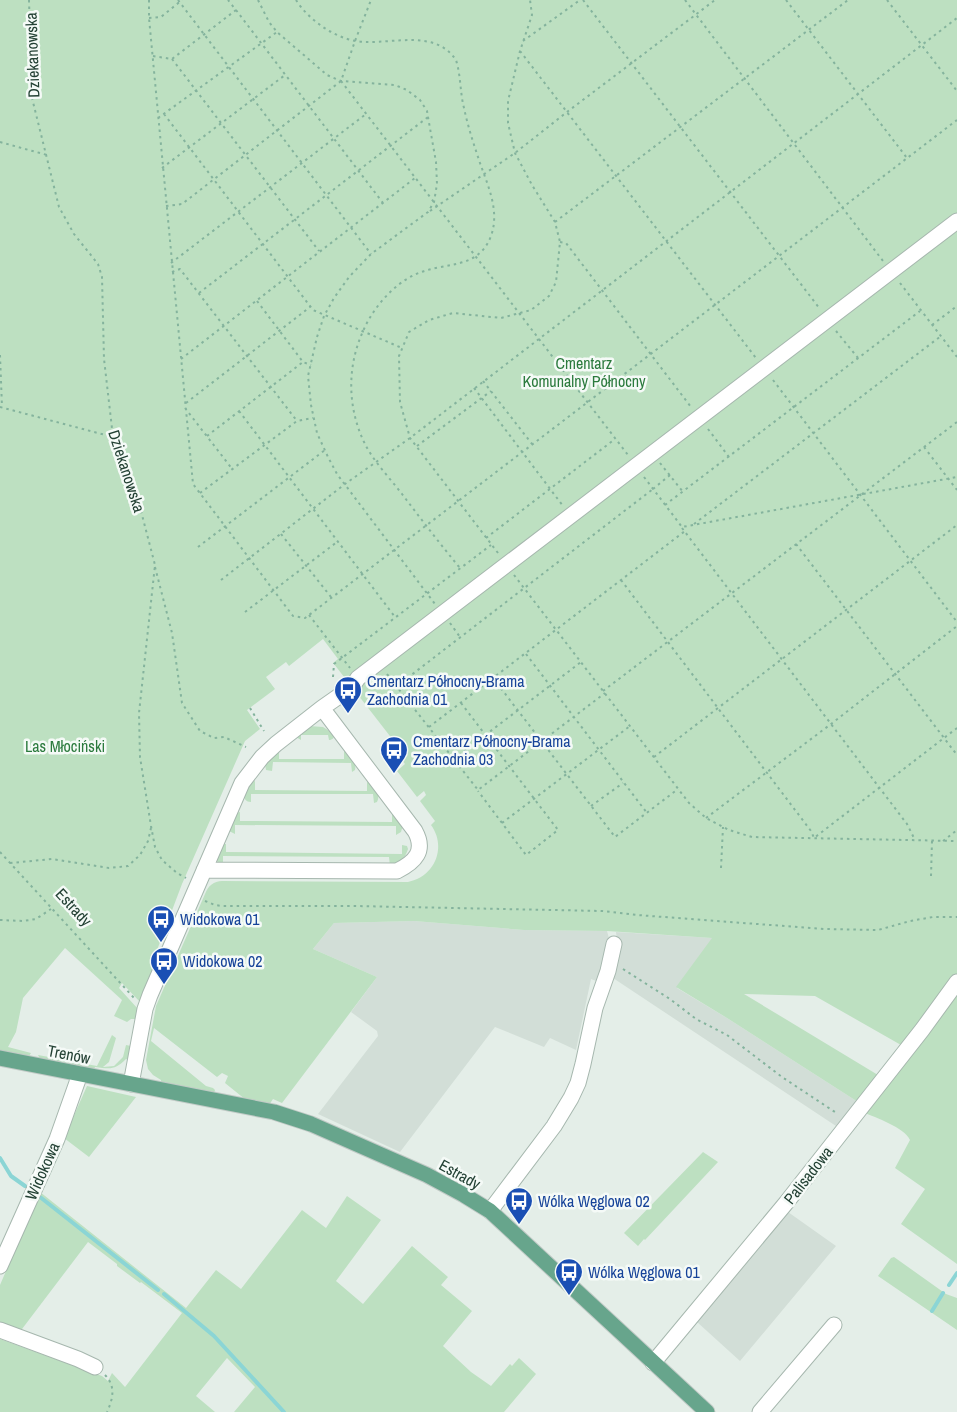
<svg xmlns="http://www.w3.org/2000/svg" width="957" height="1412" font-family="'Archivo Narrow',sans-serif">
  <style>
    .built { fill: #d2ded7 }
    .green { fill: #bde0c1 }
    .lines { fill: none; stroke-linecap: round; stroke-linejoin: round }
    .stream { stroke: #8bd5d5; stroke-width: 4 }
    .minor-casing { stroke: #a6b7ae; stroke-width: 17 }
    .major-casing { stroke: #c1cac6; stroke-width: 17 }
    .path { stroke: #84b39d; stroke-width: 2; stroke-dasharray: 2.5 4; stroke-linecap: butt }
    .minor { stroke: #fff; stroke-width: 15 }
    .major { stroke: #67a58c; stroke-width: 15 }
    .labels { text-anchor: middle; stroke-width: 5; stroke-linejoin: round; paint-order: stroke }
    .street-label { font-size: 16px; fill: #234134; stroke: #f5faf7 }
    .park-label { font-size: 16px; fill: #2b7a3d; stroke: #f5faf7 }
    .transit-label { font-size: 16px; fill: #164399; stroke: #f5faf7; text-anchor: start }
  </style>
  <rect width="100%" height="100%" fill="#e4eee8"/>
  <path class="built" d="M414,921L524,930L607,931L610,942L599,982L591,979L576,1050L550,1038L544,1047L495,1027L400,1152L318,1114L378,1036L377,1031L351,1012L377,977L313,949L334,923Z
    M616,932L713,938L677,988L727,1018L858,1102L852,1110L836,1126L613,978L618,949Z
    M788,1212L836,1246L740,1361L697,1322Z"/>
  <path class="green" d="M0,0H957V978L914,1033L901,1045L815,996L744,994L878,1075L858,1102L727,1018L676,987L712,938L607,931L524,930L414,921L334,923L313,949L377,977L282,1103L273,1099L269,1105L246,1100L225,1083L228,1076L222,1073L217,1077L154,1028L151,1041L206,1086L213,1088L215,1090L214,1093L161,1083V1080L153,1075L148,1069L146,1060L156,1006L205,894C208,886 214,881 222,881L408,882C435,877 447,847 431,825L435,821L420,801L426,795L424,791L417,797L397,771L405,764L396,752L400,749L334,664L333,663L338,659L323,639L289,666L286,662L266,677L275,689L247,710L260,729L245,741L182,884L154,958L157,960L140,1002L122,983L119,988L138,1009L136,1019H131L127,1022L114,1016L122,1000L65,948L23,998L16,1032L8,1047L31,1053L29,1056L0,1052Z
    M309,726L323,727L334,734C335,738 332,740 329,740L328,735H301V740L296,737Z
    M279,750V759H344V751C350,753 357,763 355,770L352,772L351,763L273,762L272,771L266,770L265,764Z
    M255,781V790L367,791V782C376,785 381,794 377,802L374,803L373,794H251V802C246,802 244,799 244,795L252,782Z
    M240,812V821L392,822V813L403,825L401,832L396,835V826L235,825V834L229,831L236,813Z
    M223,844H226V852L402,854V845L407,846L408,849C405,859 399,863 390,866L389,857L223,856V864L218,863L217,860Z
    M957,988V1264L901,1224L925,1189L895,1168L910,1140C904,1127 876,1118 863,1112Z
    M112,1035L116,1038L109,1062L103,1067L114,1066L123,1057L126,1045L131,1046L128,1060L126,1059C115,1070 111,1069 95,1067L94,1070L40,1059L38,1055L97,1066Z
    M87,1086L136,1097L89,1157L64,1138Z
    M703,1152L718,1162L645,1240L644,1239L638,1246L624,1233Z
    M40,1192L186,1308L216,1270L241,1289L302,1210L326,1228L347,1196L381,1220L336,1281L363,1304L412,1246L448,1277L441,1285L472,1311L443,1346L471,1372L491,1386L510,1364L512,1366L519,1358L536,1374L504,1412H234L255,1387L227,1358L196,1396L215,1412H0V1339L102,1376L108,1381L112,1373L125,1387L182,1313L141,1282L140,1283L117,1266V1264L88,1242L19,1333L0,1326V1285Z
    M894,1257L946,1294L957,1298V1330L878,1276L891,1258Z"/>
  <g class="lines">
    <path class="stream" d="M0,1158L11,1176L25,1186
      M40,1197L158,1290
      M949,1285L957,1273
      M164,1294L214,1336L284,1412
      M932,1311L943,1293"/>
    <g class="minor-casing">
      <path id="minor" d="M322,708L352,687L358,678L957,221
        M131,1084L145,1009L150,995L242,783L262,757L276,744L322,708L415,831C426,851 415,862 397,871L204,870
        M490,1211L554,1126L571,1098L578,1083L583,1064L595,1008L608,971L614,944
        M0,1266L57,1139L80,1074
        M0,1330L78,1359L95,1367
        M653,1363L786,1203L922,1030L957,982
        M760,1412L834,1325"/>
    </g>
    <g class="major-casing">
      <path id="major" d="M0,1058L274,1112L311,1124L427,1175L464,1195L490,1211L707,1412"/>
    </g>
    <path class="path" d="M29,0L32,98L59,207L74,234L98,264L102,277L104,359L113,437L135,488L155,565L139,713L140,757L151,826L155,847L162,860L177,873L186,878
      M149,0V18L193,484L293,616L305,618L309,615L957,120
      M178,0L371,254
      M258,0L269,22L277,32L327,75L341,81L395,85L407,90L420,100L427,111L428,117L436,162L437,184L434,202L428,212L371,254L349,277L334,298L324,316L317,337L308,376L311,405L317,433L328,457L337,474L435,604
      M296,0C310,22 340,42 366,42C396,43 436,30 456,60C461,76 460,93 464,108C468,127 474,145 480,163C488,186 500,211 491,236C478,271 443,261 414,275C393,285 374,307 364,329C347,365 347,406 364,442C373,461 389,477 402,494C421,519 440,544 460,568
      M583,0L820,309
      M685,0L883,261
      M786,0L907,158
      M887,0L957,91
      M236,10L383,203
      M149,18L161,17L182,0
      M523,41L580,0
      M520,51L756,358
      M153,56L172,59L236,10L228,0
      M172,59L319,251
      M341,81L628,455
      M164,114L313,310L402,348
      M158,118L277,32
      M0,142L47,155
      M162,168L285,75
      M166,206L182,204L341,81L355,41L371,0
      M430,211L515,153L567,112L715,0
      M555,222L848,0
      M560,242L566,243L691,407
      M171,263L366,114
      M172,272L180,269L297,421
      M900,283L957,357
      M199,293L428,117
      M257,301L303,362L311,365
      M932,325L957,306
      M836,331L858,358
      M0,355L2,407
      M181,359L415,178
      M773,380L957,622
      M483,381L532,444
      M474,388L563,506
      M186,403L310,307
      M0,407L113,437
      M185,408L233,470
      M239,411L395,617
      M708,429L729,457
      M207,436L303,362
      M417,446L491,391
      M924,447L957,490
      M660,463L683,492
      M644,477L682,527L957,477
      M653,489L670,475
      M200,493L297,421L313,418
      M665,505L920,311
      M694,524L941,336
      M682,528L907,824L915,840
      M281,534L331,597
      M486,538L615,439
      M796,544L957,755
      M198,547L325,450
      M498,553L410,438L400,402L399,356L409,332L429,320L453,313L501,318L531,310L549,296L556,282L560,242L555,222L532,185L515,153L508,123V101L520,51L532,15L530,0
      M155,567L172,633L182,703L200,731L214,738L224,737L246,747
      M514,575L689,803L706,818L729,830L752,837L957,841
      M221,580L345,484L410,438L957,18
      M621,580L811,831L814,838L957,728
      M245,612L337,542
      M309,615L350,668
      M450,623L460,637
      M526,654L647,813
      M387,674L478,790L605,693
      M333,677L334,664L491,545
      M493,678L615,837L678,789
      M397,686L653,489
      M603,691L957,422
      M461,703L558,830L526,855L478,791
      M250,708L264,731
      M429,727L685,531
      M654,757L957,525
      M454,759L581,662
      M591,806L623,783
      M706,818L831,724L957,626
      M502,823L630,726
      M943,841L957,830
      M0,852L135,999
      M10,863L52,859L109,868L128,866L140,855L148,841L151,828
      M721,868L723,827
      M931,876L932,841
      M205,901L215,905L222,906H355L602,911L637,915L824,929L878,930L910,921L933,917H957
      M0,920L23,921L36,919L51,909
      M623,969L670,999L696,1019L727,1035L782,1077L838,1114
      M105,1375C116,1386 113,1399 107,1412"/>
    <use href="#minor" class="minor"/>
    <use href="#major" class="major"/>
  </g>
  <defs>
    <g id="bus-pin" transform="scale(1.4375)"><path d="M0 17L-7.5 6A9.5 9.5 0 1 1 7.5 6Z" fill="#1a4fb4" stroke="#f5faf7"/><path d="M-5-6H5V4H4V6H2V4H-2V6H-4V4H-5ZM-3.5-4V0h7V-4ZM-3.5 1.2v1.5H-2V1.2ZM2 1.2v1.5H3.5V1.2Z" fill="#fff"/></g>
  </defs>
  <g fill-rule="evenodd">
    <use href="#bus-pin" x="348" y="690"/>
    <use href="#bus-pin" x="394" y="750"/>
    <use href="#bus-pin" x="161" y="919"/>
    <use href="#bus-pin" x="164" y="961"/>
    <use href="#bus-pin" x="519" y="1201"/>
    <use href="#bus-pin" x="569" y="1272"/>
  </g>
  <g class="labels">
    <g class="street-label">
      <text transform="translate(32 55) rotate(-92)" y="6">Dziekanowska</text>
      <text transform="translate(127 471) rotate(72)" y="6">Dziekanowska</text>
      <text transform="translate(74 907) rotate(47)" y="6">Estrady</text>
      <text transform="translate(69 1054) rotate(11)" y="6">Trenów</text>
      <text transform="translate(42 1171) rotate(-66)" y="6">Widokowa</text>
      <text transform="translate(460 1174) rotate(29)" y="6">Estrady</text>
      <text transform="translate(808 1175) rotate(-52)" y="6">Palisadowa</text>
    </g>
    <g class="park-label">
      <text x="584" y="369">Cmentarz<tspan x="584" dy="18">Komunalny Północny</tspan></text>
      <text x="65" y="752">Las Młociński</text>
    </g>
    <g class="transit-label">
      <text x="367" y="687">Cmentarz Północny-Brama<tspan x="367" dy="18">Zachodnia 01</tspan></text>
      <text x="413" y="747">Cmentarz Północny-Brama<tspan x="413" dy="18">Zachodnia 03</tspan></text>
      <text x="180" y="925">Widokowa 01</text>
      <text x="183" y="967">Widokowa 02</text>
      <text x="538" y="1207">Wólka Węglowa 02</text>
      <text x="588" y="1278">Wólka Węglowa 01</text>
    </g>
  </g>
</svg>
